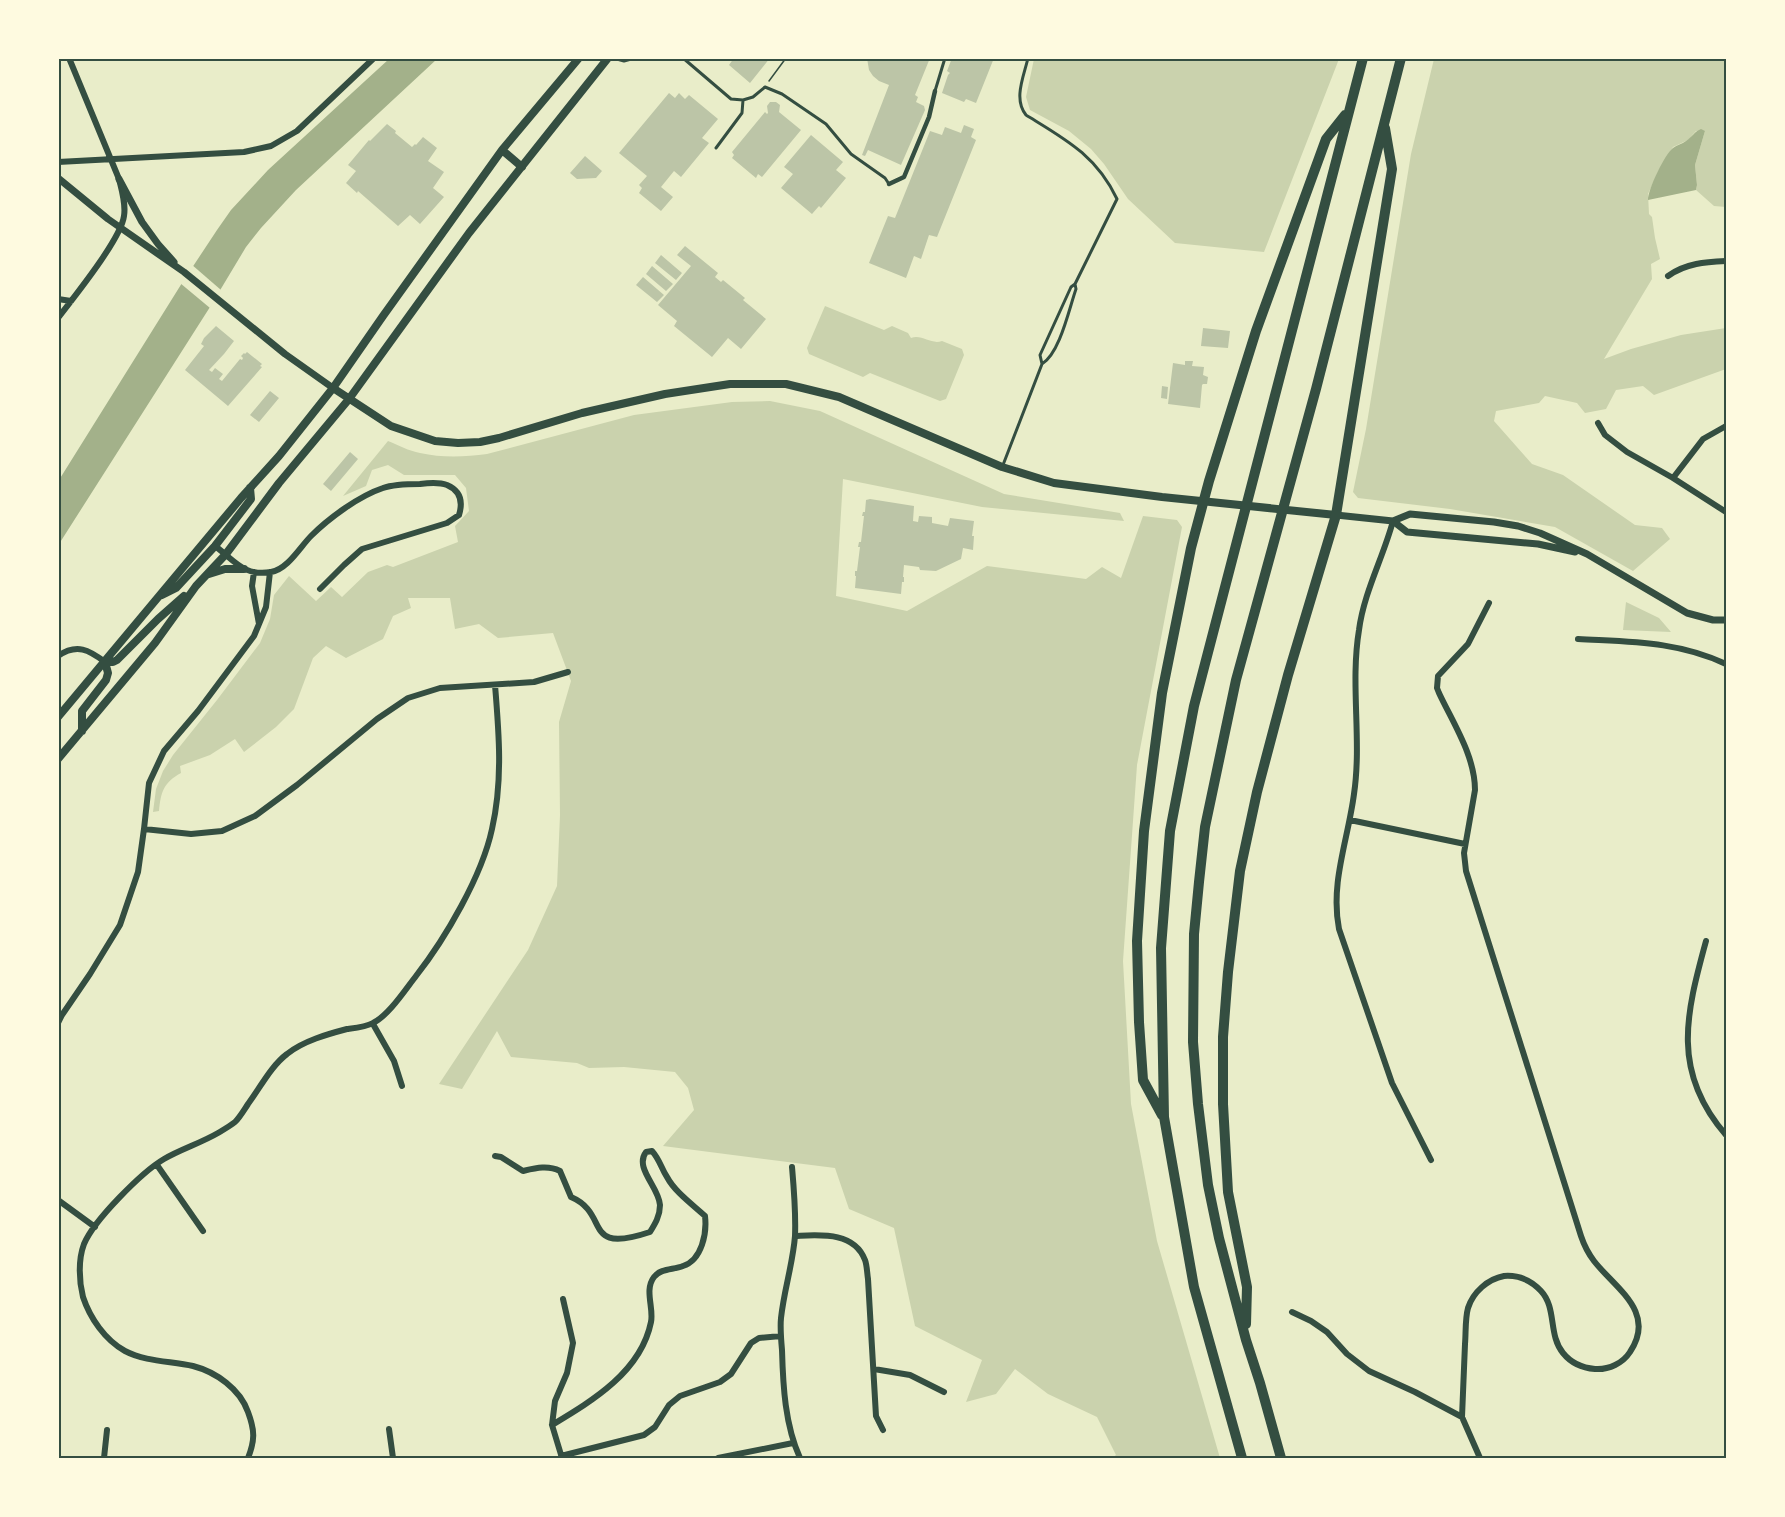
<svg xmlns="http://www.w3.org/2000/svg" width="1785" height="1517" font-family="'IBM Plex Serif',serif">
  <style>
    .green { fill: #cad2ad }
    .water { fill: #a3b18a }
    .pier { fill: #e9edc9 }
    .building { fill: #bcc5a7 }
    .lines { fill: none; stroke-linecap: round; stroke-linejoin: round }
    .path { stroke: #344e41; stroke-width: 1.5 }
    .service { stroke: #344e41; stroke-width: 3 }
    .pedestrian { stroke: #344e41; stroke-width: 4.5 }
    .minor { stroke: #344e41; stroke-width: 6 }
    .tertiary { stroke: #344e41; stroke-width: 7 }
    .secondary { stroke: #344e41; stroke-width: 8 }
    .motorway { stroke: #344e41; stroke-width: 10 }
    .neatline { fill: none; stroke: #344e41; stroke-width: 2 }
  </style>
  <rect width="100%" height="100%" fill="#e9edc9"/>
  <path class="green" d="M1034,59V58L1339,59L1264,252L1175,243L1128,199L1104,164L1091,149L1069,131L1030,110L1026,97Z
    M1434,59H1726V207L1714,206L1696,190L1697,185L1695,165L1705,131H1696L1688,140L1673,147L1659,170L1648,194L1649,214L1652,217L1655,238L1660,259L1651,264L1652,279L1604,359L1631,349L1681,335L1726,328V369L1654,395L1643,386L1616,390L1606,409L1585,413L1577,403L1545,396L1539,403L1496,411L1494,421L1532,464L1563,475L1635,525L1662,528L1670,539L1633,571L1555,527L1450,509L1358,498L1353,492L1366,429L1411,154Z
    M825,306L884,330L892,326L908,333L911,338C922,334 931,345 942,341L962,349L964,355L946,399L940,401L870,373L863,377L809,354L807,348Z
    M770,401L820,411L1004,494L1120,513L1124,521L982,507L843,479L836,596L907,611L987,566L1086,579L1102,567L1121,578L1143,516L1177,520L1182,527L1137,765L1123,961L1131,1104L1157,1241L1220,1458H1112L1116,1455L1097,1417L1048,1394L1015,1369L996,1394L966,1402L982,1360L915,1326L894,1228L849,1209L835,1168L663,1146L694,1110L688,1088L675,1072L624,1067L589,1068L577,1063L511,1057L497,1031L462,1089L439,1084L528,950L557,886L560,815L559,722L571,681L553,633L498,638L479,624L455,629L450,598H408L411,608L393,616L383,639L346,658L326,646L313,658L294,709L276,727L244,752L235,739L210,755L180,766L181,773C163,783 161,792 159,811L153,812L156,789L163,771L173,755L217,700L260,643L270,619L274,595L289,576L316,601L331,587L342,597L368,572L387,565L393,567L458,542L455,526L469,511L466,488L455,475H404L388,465L372,470L366,486L343,496L388,441C398,445 409,451 420,453C442,458 465,457 487,454L634,415L732,402Z
    M1626,602L1659,618L1671,632L1623,630Z"/>
  <path class="water" d="M389,59H437L296,190L261,228L246,247L210,307L59,544V480L182,283L217,230L231,210L268,170Z
    M1701,129L1705,131L1695,165L1697,185L1696,190L1648,200C1648,189 1665,154 1673,148C1677,145 1682,144 1686,141C1692,137 1694,132 1701,129Z"/>
  <path class="pier" d="M191,264L221,290L210,308L180,283Z"/>
  <path class="building" d="M734,58H770L750,83L729,65Z
    M867,58H930L915,95L918,97L916,102L924,106L925,110L901,165L868,150L865,156L862,155L889,85L879,81L873,76L869,70Z
    M952,58H994L976,103L966,99L964,102L942,93L948,75L950,73L947,71Z
    M669,93L675,98L679,93L685,99L689,95L718,119L702,138L709,143L681,177L674,171L661,187L673,197L661,211L639,193L642,188L639,185L647,176L619,153Z
    M770,102H776L780,105L779,112L801,130L762,177L758,174L756,178L732,158L734,155L732,152L765,112L767,114L768,113L767,106Z
    M387,124L396,131L395,133L412,147L415,144L416,145L423,137L437,148L428,161L444,172L433,188L444,197L420,224L410,215L398,226L358,191L357,193L346,183L356,171L348,165L369,140L370,141Z
    M964,125L974,129L971,137L976,140L937,237L929,235L921,259L914,256L906,278L869,263L888,216L895,218L930,131L942,135L945,127L961,133Z
    M811,135L843,162L836,170L846,178L821,208L819,206L812,214L781,188L793,174L784,167Z
    M585,156L602,171L596,178L577,179L570,173Z
    M685,246L718,273L715,277L721,282L723,280L745,298L743,300L766,319L741,349L728,338L712,357L674,326L677,321L658,305L691,266L677,255Z
    M661,255L682,273L676,280L655,263Z
    M652,266L673,284L666,291L646,274Z
    M643,277L664,295L657,302L636,285Z
    M216,326L234,341L224,354L209,370L212,372L215,368L223,374L219,379L222,381L240,359L242,360L243,358L241,356L244,353L245,354L247,352L262,364L260,366L262,367L228,406L185,370L204,346L201,344L204,338Z
    M1203,328L1230,331L1228,348L1201,346Z
    M1185,361H1193L1192,366L1204,367L1203,375L1208,377L1207,384H1203L1202,385L1200,408L1168,404L1173,363L1185,365Z
    M1162,386L1168,387L1167,399L1161,398Z
    M270,391L279,398L259,422L250,415Z
    M350,452L358,459L331,491L323,484Z
    M870,499L914,506L913,521L918,522L919,516L932,517V523L948,526L950,518L974,521L972,536H974L973,550L963,548L961,559L936,571L920,570L919,567L904,565L903,577H904V582H902L901,594L855,588L856,576H855V571H857L860,547H858L859,542H861L864,516H862L863,512H865L866,500Z"/>
  <g class="lines">
    <path class="path" d="M769,81L786,58"/>
    <path class="service" d="M613,58L624,61L635,58
      M683,58L731,99L743,100L753,97L765,87L782,94L826,124L851,154L885,178L889,184
      M1028,58C1024,76 1013,99 1026,115C1065,139 1096,155 1117,199L1075,284L1071,287L1040,355L1042,364
      M935,91L945,58
      M716,148L742,113L743,100
      M1003,465L1042,364C1060,353 1069,309 1076,289L1075,284"/>
    <path class="pedestrian" d="M889,184L904,177L929,117L935,91"/>
    <path class="minor" d="M58,162L244,152L271,146L297,131L374,58
      M1668,276C1686,263 1706,262 1726,261
      M58,299L71,301
      M58,318C74,297 121,239 124,216C126,204 122,191 119,179L69,58
      M1598,423L1605,435L1627,452L1673,478L1726,512
      M1673,478L1703,439L1726,426
      M1393,521C1383,558 1364,592 1359,630C1350,684 1362,740 1354,794C1348,840 1330,883 1339,929L1392,1083L1431,1160
      M215,546C234,560 244,577 271,572C288,569 300,547 311,536C329,518 359,496 383,488C394,484 408,484 420,484C428,483 439,482 447,485C461,491 463,502 459,515L447,523L362,549L344,565L320,589
      M254,572L252,586L259,624
      M1578,639C1631,642 1677,641 1726,664
      M58,656C77,643 89,650 105,662
      M1350,820L1465,844
      M144,829L191,834L222,831L255,816L297,785L377,719L408,698L440,688L534,682L568,672
      M1706,941C1686,1014 1671,1072 1726,1135
      M58,1023L62,1015L90,974L120,925L138,872L144,829L149,783L164,751L198,711L254,636L266,607L270,572
      M373,1024L394,1061L402,1086
      M495,1156L501,1157L523,1171C536,1168 548,1165 560,1171L571,1197C611,1214 581,1255 650,1232C655,1224 660,1216 660,1205C659,1187 634,1168 646,1152L652,1151C660,1160 661,1168 667,1177C675,1192 692,1204 705,1216C707,1233 702,1260 683,1266C673,1270 661,1268 654,1277C644,1290 654,1308 651,1322C641,1372 592,1401 552,1425
      M157,1165L203,1231
      M792,1167C794,1190 796,1212 795,1236C793,1263 784,1290 781,1318C780,1328 781,1339 782,1350C783,1386 785,1425 800,1458
      M58,1200L95,1227
      M795,1236C819,1235 854,1231 865,1260C867,1265 867,1273 868,1279L876,1416L883,1430
      M1292,1312L1311,1321L1327,1332L1347,1354L1369,1371L1415,1392L1462,1417L1480,1458
      M874,1369L910,1375L944,1392
      M1462,1417C1463,1392 1464,1368 1465,1344C1466,1332 1465,1319 1468,1308C1473,1292 1488,1279 1504,1276C1518,1275 1531,1280 1541,1291C1557,1308 1548,1335 1563,1353C1571,1363 1583,1368 1595,1369C1609,1370 1623,1363 1630,1352C1657,1312 1615,1288 1594,1261C1588,1253 1584,1245 1581,1236L1466,871L1464,853L1475,790C1475,756 1453,723 1439,693L1437,688L1438,676L1468,644L1489,603
      M389,1429L393,1458
      M561,1456L644,1435L655,1427L669,1405L680,1396L720,1382L731,1374L751,1343L759,1338L781,1336
      M104,1458L107,1430
      M248,1458C255,1440 255,1431 248,1412C240,1389 216,1372 193,1366C171,1361 146,1362 125,1351C105,1340 90,1318 83,1297C79,1281 78,1260 84,1244C94,1220 142,1172 164,1159C181,1149 201,1143 218,1133C223,1130 230,1126 235,1122C240,1117 244,1110 248,1104C260,1088 271,1066 287,1054C303,1041 328,1034 347,1029C355,1028 366,1027 373,1023C389,1015 405,990 416,976C445,939 482,876 492,829C503,781 499,733 495,685
      M562,1458L552,1425L555,1401L567,1373L573,1343L563,1299
      M718,1458L793,1443"/>
    <path class="tertiary" d="M58,178L108,219L184,272L285,354L333,388
      M119,179L142,222L158,244L174,262
      M1336,515L1393,521L1407,532L1538,544L1575,552
      M1393,521L1410,514L1494,522L1518,526L1540,533L1587,554L1687,613L1713,620H1726"/>
    <path class="secondary" d="M502,150L522,167
      M333,388L391,426L435,441L458,443L480,442L499,438L582,413L665,394L730,384H786L839,397L1002,467L1054,483L1162,497L1336,515
      M209,574L225,569H244
      M162,595L176,588L215,546L251,499L250,488
      M105,662H113L117,660L158,619L184,596
      M58,717L241,498L279,456L333,388L383,316L502,150L579,58
      M82,731V711L106,680L108,673L105,662
      M58,759L155,643L196,586L226,554L279,483L349,399L469,233L608,58"/>
    <path class="motorway" d="M1162,1115L1143,1080L1139,1022L1137,941L1144,831L1162,693L1191,548L1209,481L1256,331L1326,139L1345,115
      M1246,1324L1247,1287L1228,1192L1223,1104V1037L1228,972L1240,871L1257,792L1288,675L1336,515L1392,169L1385,128
      M1242,1458L1194,1287L1164,1117L1161,948L1170,831L1194,706L1363,58
      M1281,1458L1260,1383L1246,1340L1219,1238L1208,1185L1198,1104L1193,1042L1194,934L1199,882L1205,827L1236,680L1316,389L1401,58"/>
  </g>
  <rect width="1785" height="1517" fill="none" stroke="#fefae0" stroke-width="120"/>
  <rect x="60" y="60" width="1665" height="1397" class="neatline"/>
</svg>
